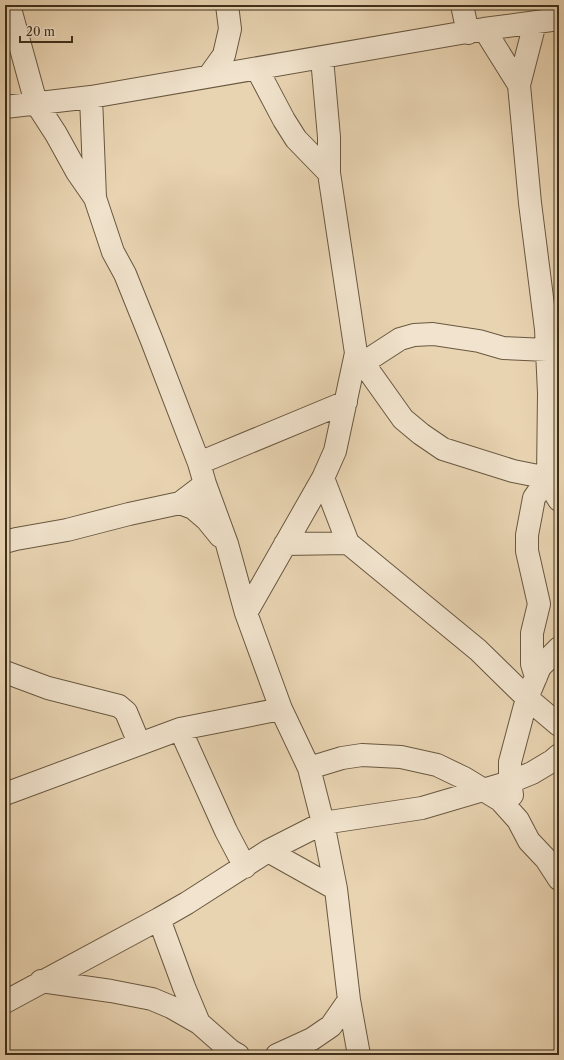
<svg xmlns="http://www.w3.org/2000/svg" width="564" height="1060" font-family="'Libre Caslon Text',serif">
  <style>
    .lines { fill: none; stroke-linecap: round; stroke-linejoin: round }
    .minor-casing { stroke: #695840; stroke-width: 24 }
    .minor { stroke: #f1e3cd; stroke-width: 22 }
  </style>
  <rect width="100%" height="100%" fill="#e9d4b2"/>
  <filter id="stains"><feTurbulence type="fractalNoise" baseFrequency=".005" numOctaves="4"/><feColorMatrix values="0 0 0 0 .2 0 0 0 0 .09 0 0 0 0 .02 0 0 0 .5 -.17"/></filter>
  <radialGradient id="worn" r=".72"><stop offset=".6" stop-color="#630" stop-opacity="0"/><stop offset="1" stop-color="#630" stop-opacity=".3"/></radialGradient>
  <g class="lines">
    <g class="minor-casing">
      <path id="minor" d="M9,5L36,103L56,134L77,172L95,198L113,252L125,274L152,341L199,463L205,484L227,544L246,613L281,709L309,768L323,823L336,889L349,1000L359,1055
        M462,5L468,33
        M535,23L519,85L530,203L546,329L549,393L548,478L554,492L559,500
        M484,29L519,85
        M257,69L284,120L296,139L329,173
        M209,76L224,55L230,29L227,5
        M91,97L95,198
        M5,107L91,97L484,29L559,19
        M356,353L403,419L421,434L443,449L513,471L548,478
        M363,363L400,339L414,335L433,334L479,341L503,348L547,350
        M199,463L346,402
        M323,478L348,543L478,650L527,698L559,725
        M180,503L193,508L207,520L220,536
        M5,542L16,539L67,530L129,514L180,503L205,484
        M285,544L348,543
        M246,613L323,478L335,451L356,353L329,173V137L322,58
        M5,672L48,688L119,706L126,712L139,743
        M536,677L532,664V633L539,604L527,551V535L534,498L548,478
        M180,729L226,831L245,867
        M309,768L342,758L362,755L401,757L437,765L464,778L500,800L518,820L529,841L546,859L559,879
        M5,794L180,729L281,709
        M512,795L510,782V762L527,698L540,667L559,648
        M268,851L336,889
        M159,919L184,987L199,1023
        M41,981L111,991L152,999L171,1007L199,1023L231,1051L238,1055
        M5,1002L159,919L187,903L268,851L323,823L422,808L510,782L532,773L552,761L559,755
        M277,1055L312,1039L331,1026L349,1000"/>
    </g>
    <use href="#minor" class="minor"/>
  </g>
  <rect width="564" height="1060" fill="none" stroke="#e9d4b2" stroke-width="20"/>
  <rect x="6" y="6" width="552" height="1048" fill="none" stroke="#3e2f1a" stroke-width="2"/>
  <rect x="10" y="10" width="544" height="1040" fill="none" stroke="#3e2f1a"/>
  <path d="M20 36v6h52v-6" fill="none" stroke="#3e2f1a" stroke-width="2"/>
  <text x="26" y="36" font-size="12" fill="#3e2f1a" stroke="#f1e3cd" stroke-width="3" paint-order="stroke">20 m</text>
  <rect width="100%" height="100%" filter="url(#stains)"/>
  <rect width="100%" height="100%" fill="url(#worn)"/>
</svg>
